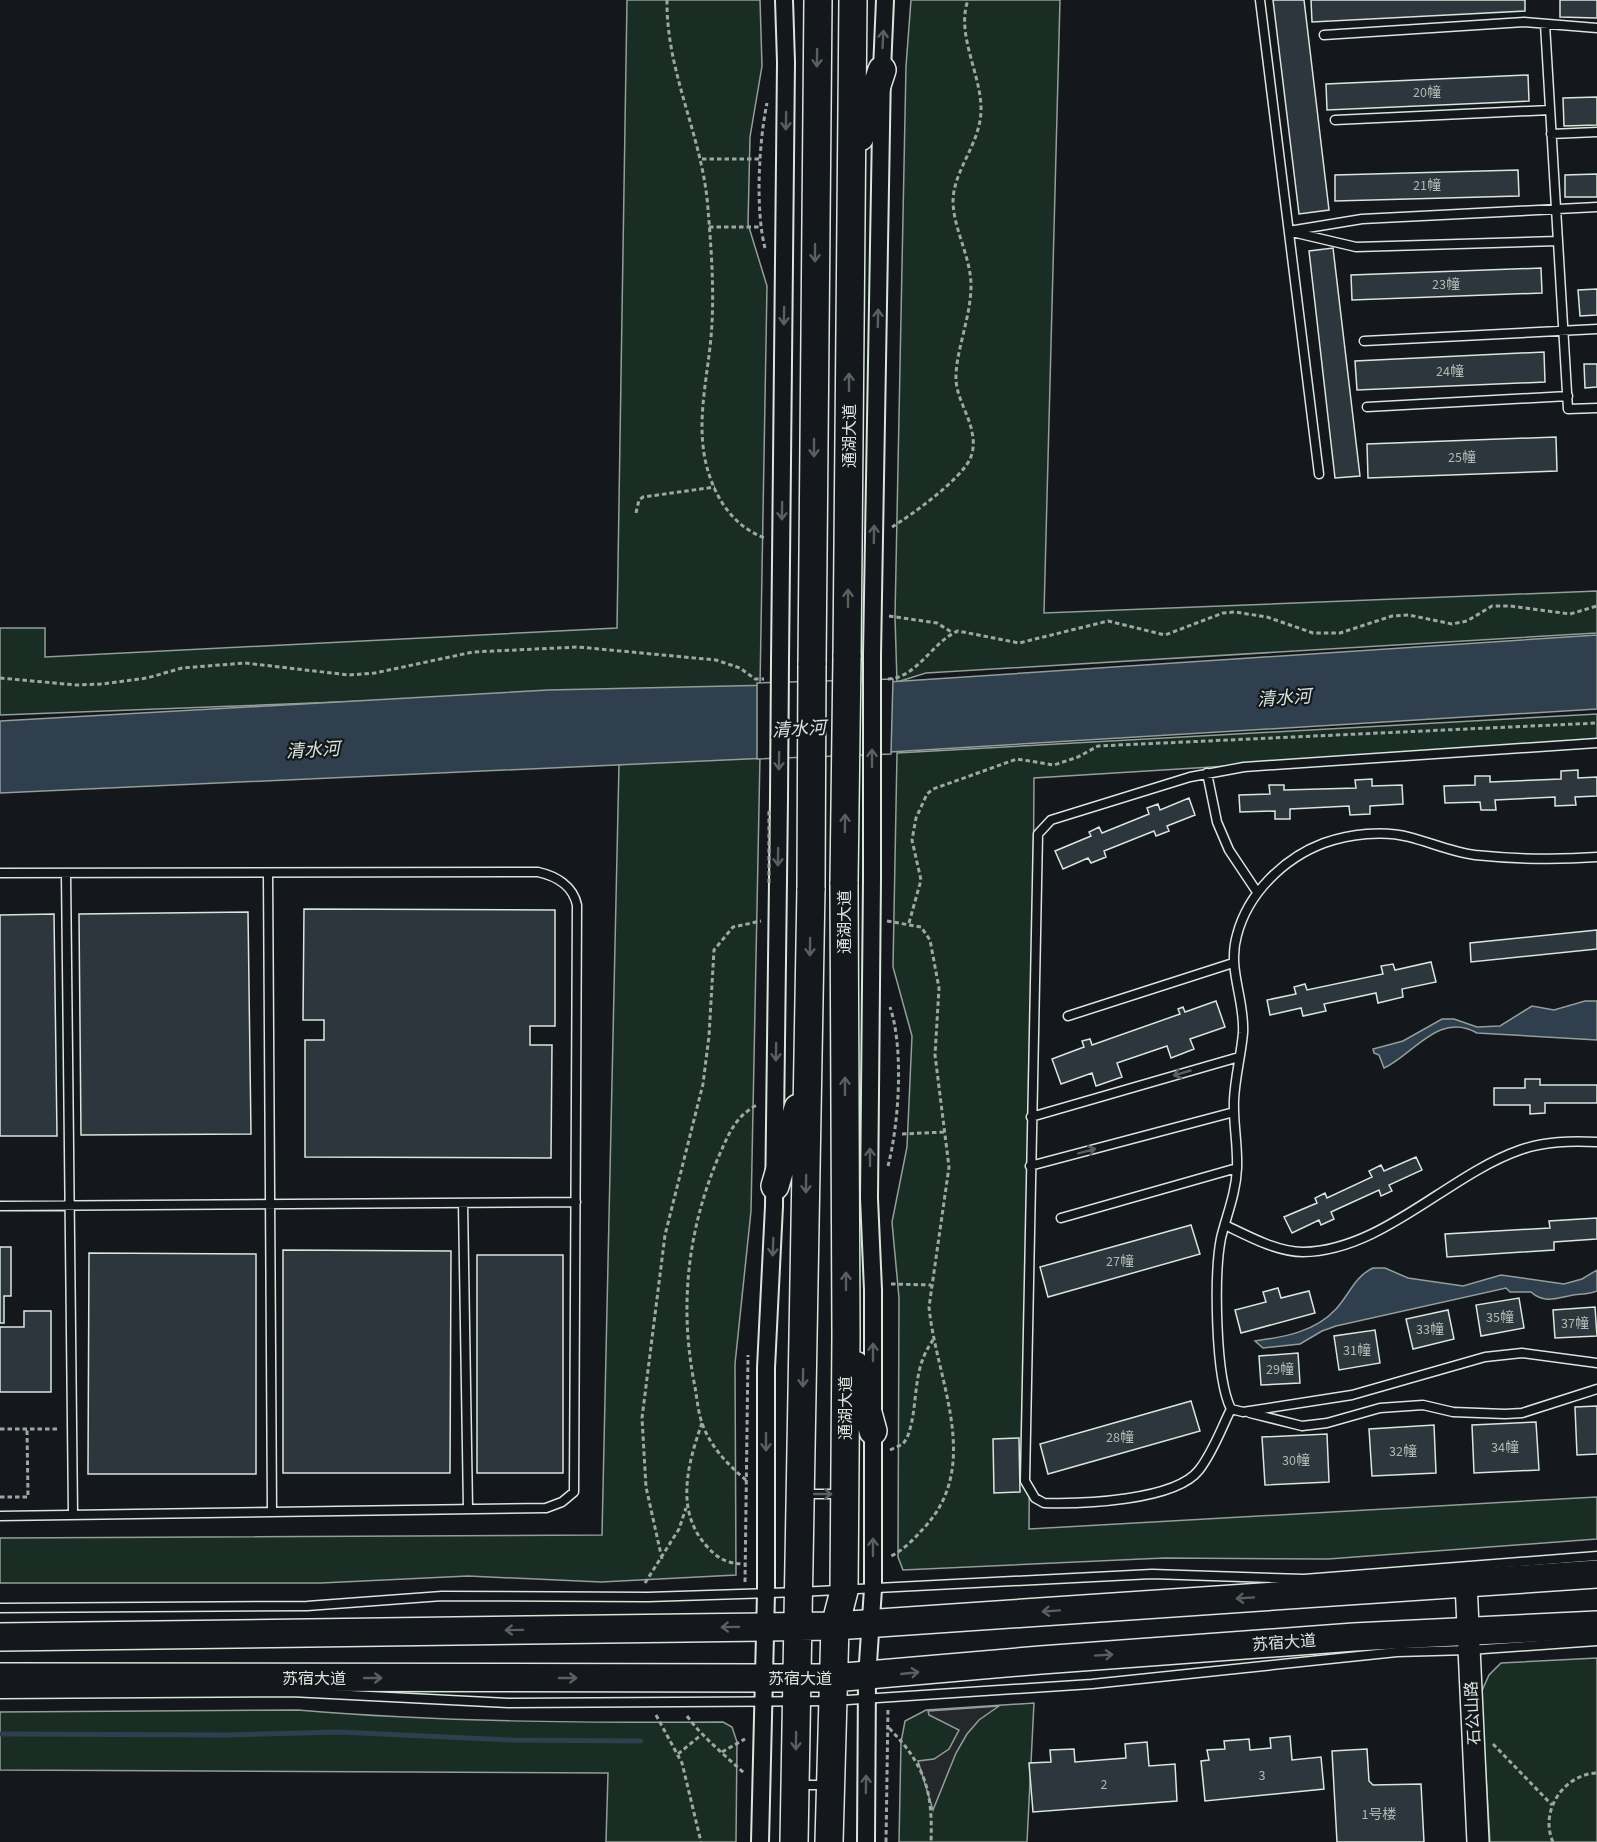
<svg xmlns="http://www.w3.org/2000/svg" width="1597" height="1842" font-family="'Source Sans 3','Noto Sans SC',sans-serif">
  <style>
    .green { fill: #1a2d24; stroke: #939e99; stroke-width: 1.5 }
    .parking { fill: #24282b; stroke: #939e99; stroke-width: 1.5 }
    .water { fill: #2f3f4d; stroke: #939e99; stroke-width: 1.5 }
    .pier { fill: #14181c; stroke: #939e99; stroke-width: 1.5 }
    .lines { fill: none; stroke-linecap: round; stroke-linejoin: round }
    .stream { stroke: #2f3f4d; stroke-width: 5 }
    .building { fill: #2c363c; stroke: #d8e6dc; stroke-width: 1.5 }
    .service-casing { stroke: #d8e6dc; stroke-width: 11 }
    .minor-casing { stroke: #d8e6dc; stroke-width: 20 }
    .tertiary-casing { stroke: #d8e6dc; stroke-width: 24 }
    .primary-casing { stroke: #d8e6dc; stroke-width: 30 }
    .path { stroke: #9da8a2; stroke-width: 3; stroke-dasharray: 4.5 3; stroke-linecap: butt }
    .service { stroke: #14181c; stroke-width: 8 }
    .minor { stroke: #14181c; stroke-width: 16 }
    .tertiary { stroke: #14181c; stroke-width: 21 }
    .primary { stroke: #14181c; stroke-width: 27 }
    .minor-bridge-casing { stroke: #d8e6dc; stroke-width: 20; stroke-linecap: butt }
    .primary-bridge-casing { stroke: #d8e6dc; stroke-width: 30; stroke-linecap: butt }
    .path-bridge { stroke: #9da8a2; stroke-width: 3; stroke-dasharray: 4.5 3; stroke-linecap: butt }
    .minor-bridge { stroke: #14181c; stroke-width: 16 }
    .primary-bridge { stroke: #14181c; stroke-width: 27 }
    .oneway { stroke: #59605f }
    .labels { text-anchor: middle; stroke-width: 4.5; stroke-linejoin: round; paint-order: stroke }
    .number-label { font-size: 14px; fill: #adbab4 }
    .street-label { font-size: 16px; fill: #d8e6dc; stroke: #14181c }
    .water-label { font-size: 18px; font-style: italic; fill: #d8e6dc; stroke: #14181c }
  </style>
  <rect width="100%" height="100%" fill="#14181c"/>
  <path class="green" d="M627,0H760L762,66L750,137L748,224L767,286L760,686L0,715V628H45V657L617,628Z
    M911,0H1060L1044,613L1597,591V633L926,673L897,682L895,617L906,66Z
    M1597,714V743L1034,778L1029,1529L1597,1497V1539L1328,1559L1164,1558L903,1570L898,1557L899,1298L892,1222L907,1147L912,1036L893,967L897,753Z
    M760,756L751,1211L735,1364L736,1575L601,1582L468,1576L321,1583H0V1538L602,1535L619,764Z
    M1597,1658V1842H1490L1481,1693L1489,1675L1501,1663Z
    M1034,1703L1027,1842H899L901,1742L905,1721L926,1710Z
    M298,1710C439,1722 582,1723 723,1722L732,1727L737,1742L736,1842H606L608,1773L0,1770V1712Z"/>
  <path class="parking" d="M999,1706L979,1720L967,1734L956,1753L933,1810L918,1761L934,1759L949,1749L959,1730L929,1715L928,1711Z"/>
  <path class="water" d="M1597,635V709L857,754L0,793V721L548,690L873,683Z
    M1585,1001H1597V1040L1477,1033C1439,1011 1414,1054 1384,1068L1379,1055L1374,1053L1373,1049L1403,1041L1442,1019H1454L1477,1027L1500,1026L1532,1006L1554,1010Z
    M1373,1268H1385L1408,1278L1463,1286L1501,1275L1564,1284L1582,1279L1597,1270V1291C1589,1295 1582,1293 1573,1295C1557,1298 1544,1304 1531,1292H1510L1506,1288L1336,1326L1322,1331L1300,1344L1263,1348L1255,1341C1284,1337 1315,1332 1336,1309C1349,1295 1355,1276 1373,1268Z"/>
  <path class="pier" d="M893,679L891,754L757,759V683Z"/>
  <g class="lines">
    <path class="stream" d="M0,1734L228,1735L339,1732L512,1740L641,1741"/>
  </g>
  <path class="building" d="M1273,0H1304L1329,210L1299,214Z
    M1311,0H1525V11L1312,22Z
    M1560,0H1597V18L1560,17Z
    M1528,75L1529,101L1327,110L1326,84Z
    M1597,97V125L1564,126L1563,98Z
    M1518,170L1519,196L1335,201V175Z
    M1597,174V197H1565V175Z
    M1333,248L1360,476L1335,478L1309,251Z
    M1541,268L1542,293L1352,300L1351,275Z
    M1597,289V315L1580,316L1578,290Z
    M1544,352L1545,382L1357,390L1355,361Z
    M1584,364H1597V387L1585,388Z
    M1556,437L1557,471L1368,478L1367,444Z
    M1578,770V778L1597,777V796L1575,797L1576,805L1555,806V797L1495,800L1496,810H1481L1480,802L1445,803L1444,786L1475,785V776H1490V782L1561,779V771Z
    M1372,779V786L1402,785L1403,804L1370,806V814L1350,815L1349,806L1290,809V819H1275V811L1240,812L1239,795L1270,794L1269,785H1284V790L1356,788L1355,780Z
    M1189,798L1195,815L1167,826L1169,831L1156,836L1154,831L1104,851L1106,857L1091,863L1088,858L1063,869L1055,851L1091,836L1089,832L1099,827L1102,833L1149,814L1147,808L1158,804L1160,810Z
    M304,909L555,910V1026H530V1045H552L551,1158L305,1157V1040H324V1020H303Z
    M248,912L251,1134L81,1135L79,914Z
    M54,914L57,1136H0V915Z
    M1597,930V949L1471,962L1470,943Z
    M1431,962L1436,982L1402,989L1403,997L1378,1003L1376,993L1324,1004L1326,1011L1303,1016L1301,1008L1270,1015L1267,1000L1296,994L1294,987L1305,984L1307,990L1383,974L1381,966L1393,964L1395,970Z
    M1216,1001L1225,1027L1190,1039L1194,1049L1171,1058L1167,1046L1117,1063L1122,1077L1096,1086L1092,1073L1061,1084L1052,1059L1084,1047L1082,1041L1090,1039L1092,1045L1180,1014L1178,1009L1183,1007L1185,1012Z
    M1525,1079H1540V1085H1597V1103H1545V1113L1530,1114V1105H1494V1088H1525Z
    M1416,1157L1422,1170L1389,1185L1392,1191L1381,1196L1379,1190L1331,1212L1334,1219L1321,1225L1319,1220L1292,1233L1284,1217L1317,1203L1315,1198L1325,1193L1327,1198L1372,1177L1369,1171L1381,1165L1384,1171Z
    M1597,1218V1239L1554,1242V1250L1447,1257L1445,1234L1550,1228L1549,1221Z
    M1191,1225L1200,1254L1048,1297L1040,1267Z
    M0,1247H11V1296H4V1323H0Z
    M283,1250L451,1251L450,1473H283Z
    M89,1253L256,1254V1474H88Z
    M477,1255H563V1473H477Z
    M1278,1288L1281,1298L1309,1291L1315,1313L1241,1333L1235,1310L1266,1302L1263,1292Z
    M1519,1298L1524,1328L1481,1336L1476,1305Z
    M1595,1307L1597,1336L1555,1338L1553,1310Z
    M1448,1310L1454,1339L1413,1349L1406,1319Z
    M24,1311H51V1392H0V1327H24Z
    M1375,1330L1380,1363L1339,1370L1334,1336Z
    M1298,1353L1300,1383L1261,1385L1259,1356Z
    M1191,1401L1200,1431L1048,1474L1040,1444Z
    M1597,1406V1454L1577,1455L1575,1407Z
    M1536,1422L1539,1470L1474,1473L1472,1425Z
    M1434,1425L1436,1473L1372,1476L1369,1429Z
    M1327,1434L1329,1482L1265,1485L1262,1437Z
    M1019,1438L1020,1492L994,1493L993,1439Z
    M1290,1736L1292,1760L1321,1757L1324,1789L1205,1801L1201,1761L1209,1760L1207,1750L1225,1749L1224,1741L1249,1739L1250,1750L1271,1748L1270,1738Z
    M1147,1742L1149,1766L1175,1764L1177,1801L1033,1812L1029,1763L1051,1762L1050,1750L1074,1749L1075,1762L1126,1758L1125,1744Z
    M1367,1749L1369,1781L1373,1785L1421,1784L1424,1842H1337L1332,1751Z"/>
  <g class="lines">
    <g class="service-casing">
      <path id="service" d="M1260,0L1319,474
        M1545,24L1568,409L1597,408
        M1324,35L1524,22L1597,28
        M1335,120L1550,110
        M1551,134L1597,132
        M1289,231L1362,219L1597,207
        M1292,232L1356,247L1558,241
        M1364,341L1597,329
        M1367,407L1568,396
        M1207,773L1217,822L1229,850L1257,892
        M1597,857C1557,860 1514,859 1475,855C1452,852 1432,843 1409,837C1383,830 1350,834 1324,843C1284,858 1248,893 1237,935C1227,969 1245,999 1243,1033C1241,1056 1235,1077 1234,1100C1233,1123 1238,1145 1237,1168C1236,1193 1227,1214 1221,1238C1214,1274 1215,1377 1231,1409L1243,1412L1352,1395L1485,1357L1522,1353L1597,1363
        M0,873L538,872C556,876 573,886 577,905L574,1492L562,1502L546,1508L0,1516
        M66,873L73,1515
        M268,873L272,1512
        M1068,1016L1233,963
        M1031,1117L1239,1057
        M1030,1166L1234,1112
        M463,1203L468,1509
        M0,1206L576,1202
        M1061,1218L1237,1168
        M1225,1225C1248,1236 1277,1252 1303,1252C1382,1251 1448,1175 1520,1150C1545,1141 1571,1141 1597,1142
        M1231,1409C1221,1429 1213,1452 1199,1470C1175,1501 1081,1504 1044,1503L1035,1498L1025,1481L1038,834L1051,820L1190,777L1244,767L1597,743
        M1250,1413L1302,1426L1327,1423L1380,1408L1423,1405L1453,1412L1505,1414L1522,1413L1597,1389
        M805,1494H843
        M0,1608L307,1606L442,1596L648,1597L799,1592L1152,1574L1304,1579L1597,1556
        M0,1694L291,1692L508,1703L832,1701L1092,1684L1397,1652L1469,1650L1597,1641
        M798,1785H827"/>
    </g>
    <g class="minor-casing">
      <path id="minor" d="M872,655L882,70L885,0
        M780,661L786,62L784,0
        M760,1842L766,1593V1368L774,1206L779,798
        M866,1842L867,1677L873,1589V1290L869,1198L872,879"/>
    </g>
    <g class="tertiary-casing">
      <path id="tertiary" d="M1466,1583L1478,1842"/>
    </g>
    <g class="primary-casing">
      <path id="primary" d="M860,137L882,70
        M847,657L853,0
        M812,665L818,0
        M775,1186L798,1108
        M855,1365L873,1431
        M0,1637L835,1626L1597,1574
        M0,1677L833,1678L1041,1660L1354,1637L1597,1625
        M794,1842L811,888
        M829,1842L835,1626L844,1591L846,1335L844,882"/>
    </g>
    <path class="path" d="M667,0C666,73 703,137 708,209C711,246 714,285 712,323C710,368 696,414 705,459C712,493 731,526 765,538
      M702,159H761
      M709,227H761
      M765,248C755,210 759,141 767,103
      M636,513L639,500L643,497L715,487
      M892,527C913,514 960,480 970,459C974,450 974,441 972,432C969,415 957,398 956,380C955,353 971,317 971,286C971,257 954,231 953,202C953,169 982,143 981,107C980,72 956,34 968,0
      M889,616L937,623L953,633
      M0,678L76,685L102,684L147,678L182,668L245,663L349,675L375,673L473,652L578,647L716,660L740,668L755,679H764
      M888,679C917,678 933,641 958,631L1019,643L1108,621L1165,635L1223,613L1235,612L1267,617L1313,633H1340L1392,616L1409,615L1452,624L1467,621L1492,606H1510L1570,614L1597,606
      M887,921L921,927L930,940L939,988L935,1055L949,1167L929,1307C936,1381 985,1467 921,1531C912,1541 901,1552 889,1557
      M909,923L921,880L912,840L916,818L927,794L933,789L1017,759L1054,765L1078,757L1098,746L1597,723
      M902,1134L945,1132
      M888,1166C899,1124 904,1048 890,1007
      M891,1284L931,1285
      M702,1423C688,1463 675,1509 705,1544C716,1558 727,1564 745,1564
      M0,1429H58
      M890,1450L903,1444L907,1438C920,1405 910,1372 933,1340
      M746,1480C727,1464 710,1446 702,1423C698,1412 697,1398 695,1387C679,1309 687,1232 718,1158C728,1136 734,1117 757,1105
      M0,1497H28L27,1429
      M662,1559L646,1487L642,1418L665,1235L703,1084L709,1036L714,950L733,927L761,921
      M745,1582L748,1355
      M645,1583L679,1529L686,1508
      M656,1715L682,1763L701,1842
      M687,1716C703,1738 725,1755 745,1774
      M889,1728C925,1765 933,1791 931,1842
      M1493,1744L1552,1805
      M722,1752L745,1739
      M678,1754L701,1735
      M886,1842L888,1709
      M1553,1842C1539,1811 1564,1774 1597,1773"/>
    <use href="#service" class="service"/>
    <use href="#minor" class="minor"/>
    <use href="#tertiary" class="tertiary"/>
    <use href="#primary" class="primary"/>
    <g class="minor-bridge-casing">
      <path id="minor-bridge" d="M872,655V879
        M779,798L780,661"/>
    </g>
    <g class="primary-bridge-casing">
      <path id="primary-bridge" d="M844,882L847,657
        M811,888L812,665"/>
    </g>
    <path class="path-bridge" d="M769,883V810"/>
    <use href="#minor-bridge" class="minor-bridge"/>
    <use href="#primary-bridge" class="primary-bridge"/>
  </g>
  <defs><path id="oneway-shaft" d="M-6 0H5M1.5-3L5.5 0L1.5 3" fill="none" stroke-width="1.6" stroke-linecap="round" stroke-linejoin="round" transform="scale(1.5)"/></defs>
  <g class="oneway">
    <use href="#oneway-shaft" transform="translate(883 39) rotate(-87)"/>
    <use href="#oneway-shaft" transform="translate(817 58) rotate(91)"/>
    <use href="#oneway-shaft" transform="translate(786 121) rotate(91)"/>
    <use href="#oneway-shaft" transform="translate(815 253) rotate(90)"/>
    <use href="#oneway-shaft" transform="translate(784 316) rotate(91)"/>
    <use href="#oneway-shaft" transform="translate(878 318) rotate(-89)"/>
    <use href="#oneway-shaft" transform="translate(849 382) rotate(-90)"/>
    <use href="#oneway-shaft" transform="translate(814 448) rotate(90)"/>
    <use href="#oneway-shaft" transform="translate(782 511) rotate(91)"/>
    <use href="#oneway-shaft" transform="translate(874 534) rotate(-89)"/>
    <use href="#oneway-shaft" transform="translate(848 598) rotate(-90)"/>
    <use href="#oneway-shaft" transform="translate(872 758) rotate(-90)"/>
    <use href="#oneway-shaft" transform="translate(779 761) rotate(91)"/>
    <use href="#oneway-shaft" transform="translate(845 823) rotate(-89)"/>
    <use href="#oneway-shaft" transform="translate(778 857) rotate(91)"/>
    <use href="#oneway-shaft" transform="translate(810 947) rotate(91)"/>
    <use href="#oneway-shaft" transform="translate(776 1052) rotate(91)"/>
    <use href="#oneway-shaft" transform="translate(1182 1073) rotate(164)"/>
    <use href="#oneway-shaft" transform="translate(845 1086) rotate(-90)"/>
    <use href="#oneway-shaft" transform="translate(1087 1151) rotate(-15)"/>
    <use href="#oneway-shaft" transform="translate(870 1157) rotate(-90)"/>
    <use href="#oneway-shaft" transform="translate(806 1184) rotate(91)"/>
    <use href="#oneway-shaft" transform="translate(773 1247) rotate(92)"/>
    <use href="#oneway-shaft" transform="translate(846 1281) rotate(-90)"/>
    <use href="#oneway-shaft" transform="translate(873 1352) rotate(-90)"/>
    <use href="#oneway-shaft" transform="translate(803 1378) rotate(91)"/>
    <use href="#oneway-shaft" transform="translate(766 1442) rotate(90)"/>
    <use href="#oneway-shaft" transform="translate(823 1494)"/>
    <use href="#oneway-shaft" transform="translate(873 1547) rotate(-90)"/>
    <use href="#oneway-shaft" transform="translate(1245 1598) rotate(176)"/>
    <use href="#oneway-shaft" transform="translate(1051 1611) rotate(176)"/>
    <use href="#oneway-shaft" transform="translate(730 1627) rotate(179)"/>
    <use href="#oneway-shaft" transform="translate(514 1630) rotate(179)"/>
    <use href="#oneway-shaft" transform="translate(1104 1655) rotate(-4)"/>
    <use href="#oneway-shaft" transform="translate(910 1673) rotate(-6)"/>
    <use href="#oneway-shaft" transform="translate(373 1678)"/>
    <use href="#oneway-shaft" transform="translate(568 1678)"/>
    <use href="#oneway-shaft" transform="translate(796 1741) rotate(91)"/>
    <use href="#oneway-shaft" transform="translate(866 1784) rotate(-89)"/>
  </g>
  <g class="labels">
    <g class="number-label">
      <text x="1427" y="97">20幢</text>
      <text x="1427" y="190">21幢</text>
      <text x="1446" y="289">23幢</text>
      <text x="1450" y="376">24幢</text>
      <text x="1462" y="462">25幢</text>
      <text x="1120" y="1266">27幢</text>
      <text x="1500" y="1322">35幢</text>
      <text x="1575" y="1328">37幢</text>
      <text x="1430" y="1334">33幢</text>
      <text x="1357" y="1355">31幢</text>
      <text x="1280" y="1374">29幢</text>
      <text x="1120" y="1442">28幢</text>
      <text x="1505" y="1452">34幢</text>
      <text x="1403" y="1456">32幢</text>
      <text x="1296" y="1465">30幢</text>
      <text x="1262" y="1780">3</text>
      <text x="1104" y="1789">2</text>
      <text x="1379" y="1819">1号楼</text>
    </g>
    <g class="street-label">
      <text transform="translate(849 436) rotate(-90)" y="6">通湖大道</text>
      <text transform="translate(844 922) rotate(-90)" y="6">通湖大道</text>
      <text transform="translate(845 1408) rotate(-90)" y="6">通湖大道</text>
      <text transform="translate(1284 1642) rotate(-4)" y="6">苏宿大道</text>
      <text x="314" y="1684">苏宿大道</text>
      <text x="800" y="1684">苏宿大道</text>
      <text transform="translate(1472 1713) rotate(-93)" y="6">石公山路</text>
    </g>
    <g class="water-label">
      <text transform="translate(1284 698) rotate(-4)" y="6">清水河</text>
      <text transform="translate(799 729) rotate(-3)" y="6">清水河</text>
      <text transform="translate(313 750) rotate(-3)" y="6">清水河</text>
    </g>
  </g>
</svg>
